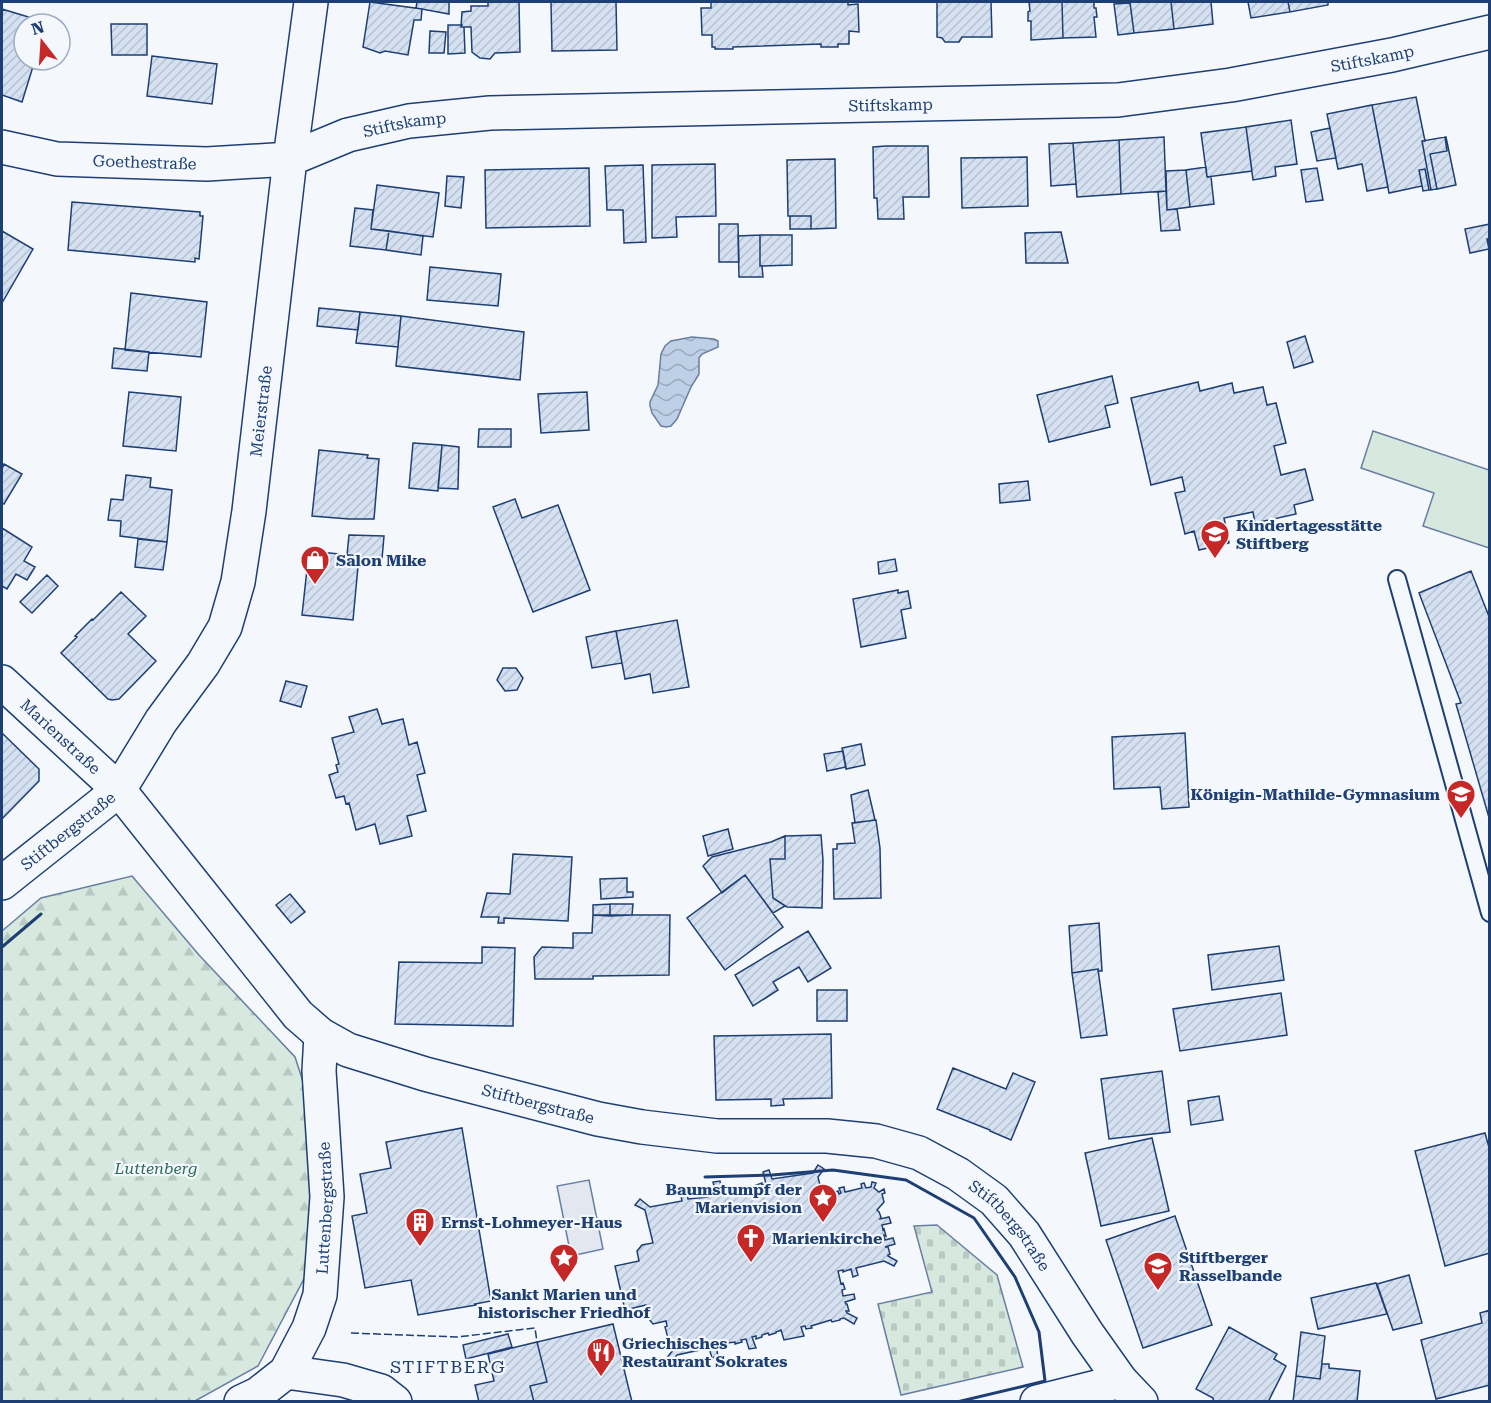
<svg xmlns="http://www.w3.org/2000/svg" width="1491" height="1403" font-family="'Roboto Serif',serif">
  <style>
    .forest { fill: url(#forest-firs); stroke: #687fa3; stroke-width: 1.5 }
    .cemetery { fill: url(#cemetery-stones); stroke: #687fa3; stroke-width: 1.5 }
    .pitch { fill: #d7e8df; stroke: #687fa3; stroke-width: 1.5 }
    .parking { fill: #e3e8f0; stroke: #687fa3; stroke-width: 1.5 }
    .water { fill: url(#water-waves); stroke: #687fa3; stroke-width: 1.5 }
    .building { fill: url(#building-hatch); stroke: #1d3f73; stroke-width: 1.5 }
    .lines { fill: none; stroke-linecap: round; stroke-linejoin: round }
    .service-casing { stroke: #1d3f73; stroke-width: 20 }
    .minor-casing { stroke: #1d3f73; stroke-width: 36 }
    .tertiary-casing { stroke: #1d3f73; stroke-width: 36 }
    .service { stroke: #f4f7fb; stroke-width: 16 }
    .minor { stroke: #f4f7fb; stroke-width: 33 }
    .tertiary { stroke: #f4f7fb; stroke-width: 33 }
    .fence { stroke: #1d3f73; stroke-width: 1.5; stroke-dasharray: 8 3; stroke-linecap: butt }
    .wall { stroke: #1d3f73; stroke-width: 3 }
    .labels { text-anchor: middle; stroke-width: 4.5; stroke-linejoin: round; paint-order: stroke }
    .street-label { font-size: 16px; fill: #1d3f73; stroke: #f4f7fb }
    .poi-label { font-size: 16px; font-weight: bold; fill: #1d3f73; stroke: #f4f7fb; text-anchor: start }
    .park-label { font-size: 16px; font-style: italic; fill: #2c6c60; stroke: #f4f7fb }
    .neighbourhood-label { font-size: 18px; letter-spacing: 1.5px; fill: #1d3f73; stroke: #f4f7fb }
  </style>
  <defs>
    <pattern id="forest-firs" width="22" height="20" patternUnits="userSpaceOnUse" patternTransform="scale(1.5)"><rect width="22" height="20" fill="#d7e8df"/><path d="M5 1l3.5 6h-7zM16 11l3.5 6h-7z" fill="#b8c8c3"/></pattern>
    <pattern id="cemetery-stones" width="16" height="16" patternUnits="userSpaceOnUse" patternTransform="scale(1.5)"><rect width="16" height="16" fill="#d7e8df"/><path d="M2 7V4a2 2 0 0 1 4 0v3zM10 15v-3a2 2 0 0 1 4 0v3z" fill="#b8c8c3"/></pattern>
    <pattern id="water-waves" width="16" height="10" patternUnits="userSpaceOnUse" patternTransform="scale(1.5)"><rect width="16" height="10" fill="#bed0e5"/><path d="M0 5q4-4 8 0t8 0" fill="none" stroke="#9aaabe"/></pattern>
    <pattern id="building-hatch" width="6" height="6" patternUnits="userSpaceOnUse" patternTransform="scale(1.5)"><rect width="6" height="6" fill="#d5e0f0"/><path d="M-1 1l2-2M0 6l6-6M5 7l2-2" fill="none" stroke="#b6c1d1"/></pattern>
  </defs>
  <rect width="100%" height="100%" fill="#f4f7fb"/>
  <path class="forest" d="M132,876L199,955L295,1057L308,1097L312,1152L307,1273L258,1366L195,1401L2,1402V931L41,898Z"/>
  <path class="cemetery" d="M937,1225L997,1275L1023,1367L901,1395L878,1304L932,1292L914,1226Z"/>
  <path class="pitch" d="M1373,431L1489,470V548L1423,526L1434,493L1361,468Z"/>
  <path class="parking" d="M589,1180L603,1249L571,1256L557,1186Z"/>
  <path class="water" d="M692,337L714,339L718,341V347L702,354L699,358V374L691,387L677,419L671,426L666,427L661,426L652,413L650,406V402L658,385L661,354L665,346L671,341Z"/>
  <path class="building" d="M370,2L422,9L421,20H414L408,55L385,51L380,53L363,47Z
    M417,2H449V14L416,8Z
    M488,2H519L520,52L495,53L490,59L480,58L472,52L471,27H461L462,12L471,11V6H488Z
    M551,2H616L617,50L552,51Z
    M711,2H848V5L858,4L859,32L849,31V44H838V47H821V44L733,47V49H715V47H712V35H702L701,8H711Z
    M937,2H991L992,37H962L959,42H945L942,38L937,37Z
    M1029,2H1062L1063,38L1031,40V21H1028V12L1030,11Z
    M1062,2H1094V8H1096L1097,17H1094L1096,37L1063,38Z
    M1130,2H1171L1174,29L1134,33Z
    M1171,2H1211L1213,24L1174,29Z
    M1248,2H1288L1290,12L1251,18Z
    M1288,2H1328V5L1290,12Z
    M1130,3L1134,33L1118,35L1114,4Z
    M2,9L45,22L44,24H24V60H35L22,102L2,95Z
    M111,24H147V55H112Z
    M448,25H462L461,27H464L465,53L448,54Z
    M430,31L446,32L444,53H429Z
    M152,56L217,64L212,104L147,96Z
    M1416,97L1425,141H1422L1431,190H1429L1425,169L1419,170L1422,186L1389,193L1372,105Z
    M1372,105L1388,187L1367,191L1362,164L1338,169L1327,114Z
    M1291,120L1297,164L1275,167L1276,176L1253,180L1246,127Z
    M1246,127L1252,171L1207,177L1201,133Z
    M1330,128L1336,158L1317,161L1311,132Z
    M1164,137L1166,191L1121,194L1119,140Z
    M1445,137H1446L1456,185L1437,189L1430,154L1447,151Z
    M1445,137L1447,151L1430,154L1437,189L1431,190L1422,141Z
    M1119,140L1121,194L1077,197L1073,143Z
    M1073,143L1076,184L1051,186L1049,144Z
    M886,146H928L929,197H903L904,219H878L877,198H874L873,147Z
    M1027,157L1028,206L962,208L961,158Z
    M835,159L836,228L811,229V216H788L787,160Z
    M715,164L716,216L676,217L677,237L652,238V165Z
    M643,165L646,242L624,243L623,210H607L605,166Z
    M1206,167L1207,177H1211L1214,204L1190,207L1186,170Z
    M589,168L590,226L486,228L485,170Z
    M1317,168L1323,200L1306,202L1301,170Z
    M1425,169L1429,190L1423,191L1419,170Z
    M1186,170L1190,207L1167,210L1166,171Z
    M447,176L464,177L461,208L445,206Z
    M377,185L439,193L433,237L371,229Z
    M1166,191L1167,210L1177,209L1180,230L1161,231L1158,192Z
    M72,202L200,212V216H203L199,259L195,258V262L68,250Z
    M355,208L373,210L371,229L389,231L386,250L350,246Z
    M790,216H811V229H790Z
    M719,224H738L739,262H719Z
    M1490,224V239H1487L1489,249L1470,253L1465,229Z
    M2,231L33,249L2,303Z
    M389,231L423,236L421,255L386,250Z
    M1061,232L1068,263H1026L1025,233Z
    M760,235H792V265L760,266Z
    M760,235V266H762L763,277H739L738,236Z
    M430,267L501,274L498,306L427,300Z
    M131,293L207,302L201,357L125,350Z
    M319,308L360,312L358,330L317,326Z
    M360,312L401,316L398,347L356,343Z
    M401,316L524,332L520,380L396,366Z
    M1305,336L1313,362L1294,368L1287,342Z
    M114,348L149,352L147,371L112,368Z
    M1112,376L1118,403L1105,406L1110,427L1049,442L1037,395Z
    M1198,382L1200,391L1232,383L1234,393L1263,387L1267,405L1276,403L1286,443L1274,446L1281,475L1305,469L1313,500L1294,505L1296,514L1255,523L1253,512L1224,518L1229,543L1199,550L1194,531L1185,534L1175,493L1185,491L1182,477L1151,485L1131,398Z
    M129,392L181,397L176,451L123,446Z
    M587,392L589,430L541,433L538,394Z
    M479,429H511V447H478Z
    M413,443L442,445L438,491L409,488Z
    M442,445L459,447L458,489L438,488Z
    M319,450L368,455L367,458L379,459L374,519H349L312,516Z
    M4,464L22,474L4,504L2,503V469Z
    M126,475L151,478L150,487L172,490L167,542L120,536L121,521L108,520L111,499L123,500Z
    M1028,481L1030,500L1000,503L999,484Z
    M515,499L522,518L558,505L590,590L533,612L493,507Z
    M2,528L32,547L24,561L35,567L27,580L16,574L7,589L2,586Z
    M349,535L384,536L382,559L359,557V556L347,555Z
    M138,539L167,542L163,570L135,567Z
    M309,551L359,556L353,620L302,615Z
    M895,559L897,571L879,574L878,562Z
    M1471,571L1490,619V821L1456,704L1461,703L1419,593Z
    M47,575L58,586L32,613L20,602Z
    M898,590V593L908,591L911,608L901,610L906,638L861,647L853,599Z
    M121,592L146,616L128,634L156,661L119,699L112,700L108,699L61,653L77,637L75,636L92,619L93,620Z
    M677,620L689,687L653,693L650,674L625,679L616,631Z
    M616,631L622,663L592,668L586,637Z
    M503,668H516L523,678L517,690L505,691L497,680Z
    M286,681L307,686L301,707L280,701Z
    M377,709L382,724L403,719L409,745L417,742L425,773L417,775L426,811L407,816L412,836L380,844L375,824L356,830L349,803L346,804L344,796L336,798L329,775L338,772L336,765L339,764L332,738L354,732L349,717Z
    M2,733L39,769V781L2,819Z
    M1185,733L1189,807L1162,809L1160,787L1114,789L1112,737Z
    M861,744L865,765L846,769L842,748Z
    M843,751L846,767L827,771L824,754Z
    M868,790L875,820L855,823L851,795Z
    M876,820L880,848L881,898L834,899L833,849H837V844L855,843L852,823Z
    M728,829L733,849L708,856L703,836Z
    M821,835L823,860L822,908L787,907L773,898L770,859H785V836Z
    M785,836V859H770L773,898L785,906L773,913L745,875L722,893L703,866L712,857L771,842Z
    M513,854L572,857L568,921L504,918V923H498L499,917H481L487,893L510,894Z
    M745,875L783,927L725,970L687,918Z
    M627,878V892H633V897L601,899L600,879Z
    M290,894L305,912L291,923L276,905Z
    M610,904H633L632,915L610,916Z
    M610,904V916L593,915V905Z
    M593,915H670L669,975L593,976V979H535L534,957L542,947L573,948V933H592Z
    M1099,923L1102,971H1098V969L1072,973L1069,926Z
    M808,931L831,968L808,982L799,967L773,982L778,990L753,1006L735,975Z
    M1279,946L1284,980L1212,990L1208,955Z
    M482,947L515,948L513,1026L395,1024L399,962L482,963Z
    M1098,969L1107,1035L1081,1038L1072,973Z
    M817,990H847V1021H817Z
    M1281,993L1287,1035L1180,1051L1173,1009Z
    M831,1034L832,1098L783,1099L784,1105L771,1106V1099L716,1100L714,1036Z
    M953,1068L1006,1089L1013,1073L1035,1082L1011,1140L990,1131V1130L937,1109Z
    M1162,1071L1170,1132L1109,1139L1101,1079Z
    M1219,1096L1223,1120L1191,1125L1188,1101Z
    M462,1128L491,1301L475,1304L476,1305L418,1315L411,1280L365,1288L352,1216L367,1213L360,1174L391,1168L386,1142Z
    M1485,1133L1490,1151V1253L1445,1266L1415,1151Z
    M1152,1138L1169,1211L1101,1226L1085,1153Z
    M818,1165L824,1169L818,1177L823,1198L834,1195L833,1193L838,1191L839,1194L841,1193L839,1188L844,1187L845,1192L862,1188L861,1184L864,1183L866,1188L871,1187L872,1182L876,1183L874,1188L879,1192L884,1189L885,1193L882,1194L884,1202L877,1210L879,1212L881,1217L880,1219L889,1217L891,1223L882,1225L883,1230L884,1229L886,1236L884,1235L885,1240L893,1238L895,1244L885,1247H888L890,1254L888,1255V1256L897,1261L894,1266L884,1261L856,1268L858,1275L853,1277L851,1269L843,1272V1270L838,1271L841,1284L843,1283L845,1289L842,1290L843,1296L854,1294L855,1299L845,1302L846,1304H847L849,1311H846L847,1313L857,1318L854,1324L844,1318L840,1319V1320L832,1322L831,1320L811,1326L812,1328L806,1329L805,1326L801,1327L804,1336L784,1340L781,1330L776,1332V1333L769,1335L768,1333L762,1335V1337L756,1339V1336L752,1337L756,1348L749,1349L746,1339L741,1340L742,1342L735,1344V1342L727,1343V1346L720,1347V1345L716,1346L718,1356L712,1358L709,1348L677,1355L671,1363L666,1359L673,1350L671,1344L669,1345L667,1339L668,1338L665,1327L667,1326L666,1321L653,1324L648,1318L646,1305L625,1310L615,1266L639,1261L637,1251L642,1245L653,1243L645,1210L635,1205L640,1199L650,1207L682,1201L680,1191L686,1189L688,1199L708,1197V1195L716,1194L713,1182L720,1181L722,1194L734,1189V1191L741,1190V1188L748,1186V1188L762,1183V1185L766,1184L763,1172L769,1170L772,1179L813,1173Z
    M1175,1216L1212,1325L1143,1348L1106,1240Z
    M1409,1275L1422,1323L1393,1330L1377,1284Z
    M1376,1283L1387,1314L1318,1329L1311,1298Z
    M1490,1310V1385L1436,1399L1421,1340L1482,1323L1480,1313Z
    M613,1324L632,1402H534L530,1386L547,1382L537,1342Z
    M1229,1327L1277,1354L1274,1359L1286,1366L1268,1402H1214L1213,1398L1196,1389Z
    M1301,1332L1325,1336L1320,1379L1296,1376Z
    M508,1334L512,1347L466,1359L463,1345Z
    M537,1342L547,1382L530,1386L534,1402H479L475,1385L494,1381L488,1354Z
    M1322,1364H1329V1368L1360,1371L1357,1402H1293L1296,1376L1320,1379Z"/>
  <g class="lines">
    <g class="service-casing">
      <path id="service" d="M1397,579L1490,913"/>
    </g>
    <g class="minor-casing">
      <g id="minor">
        <path id="s1" d="M2,147L57,159L207,164L290,159L348,135L409,121L490,113L1118,100L1231,85L1392,55L1490,32"/>
        <path id="s2" d="M2,682L119,790L161,721L203,664L225,627L238,582L249,511L290,159L311,2"/>
        <path d="M286,1372L343,1380L381,1391L395,1402"/>
        <path id="s3" d="M241,1402L258,1394L286,1372L309,1328L320,1295L327,1197L319,1071L321,1035"/>
        <path d="M1037,1402L1121,1381"/>
      </g>
    </g>
    <g class="tertiary-casing">
      <g id="tertiary">
        <path id="s4" d="M2,883L119,790L298,1015L321,1035L348,1050L425,1074L598,1119L642,1127L717,1136H827L876,1141L919,1153L958,1174L994,1200L1024,1234L1087,1333L1121,1381L1141,1402"/>
      </g>
    </g>
    <use href="#service" class="service"/>
    <use href="#minor" class="minor"/>
    <use href="#tertiary" class="tertiary"/>
    <path class="fence" d="M351,1333L457,1337L535,1328L537,1342"/>
    <path class="wall" d="M2,947L41,914
      M705,1177L772,1175L833,1170L906,1180L974,1218L1015,1277L1039,1332L1045,1381L957,1402"/>
  </g>
  <defs>
    <g id="school-pin" transform="scale(1.5)"><path d="M0 17L-7.5 6A9.5 9.5 0 1 1 7.5 6Z" fill="#c62828" stroke="#f4f7fb"/><path d="M0-5L7-2L0 1L-7-2ZM-4 1L0 2.5L4 1V4Q0 6-4 4Z" fill="#fff"/></g>
    <g id="shop-pin" transform="scale(1.5)"><path d="M0 17L-7.5 6A9.5 9.5 0 1 1 7.5 6Z" fill="#c62828" stroke="#f4f7fb"/><path d="M-5-2.5h2.3a2.7 3.5 0 0 1 5.4 0H5L5.5 6h-11ZM-1.5-2.5h3a1.5 2.3 0 0 0-3 0Z" fill="#fff"/></g>
    <g id="sight-pin" transform="scale(1.5)"><path d="M0 17L-7.5 6A9.5 9.5 0 1 1 7.5 6Z" fill="#c62828" stroke="#f4f7fb"/><path d="M0-6L1.8-2.2L6-1.7L2.9 1.2L3.7 5.4L0 3.3L-3.7 5.4L-2.9 1.2L-6-1.7L-1.8-2.2Z" fill="#fff"/></g>
    <g id="building-pin" transform="scale(1.5)"><path d="M0 17L-7.5 6A9.5 9.5 0 1 1 7.5 6Z" fill="#c62828" stroke="#f4f7fb"/><path d="M-4-6H4V6H1V3H-1V6H-4ZM-2.5-4.3h1.7v1.8h-1.7ZM.8-4.3h1.7v1.8H.8ZM-2.5-1h1.7V.8h-1.7ZM.8-1h1.7V.8H.8Z" fill="#fff"/></g>
    <g id="church-pin" transform="scale(1.5)"><path d="M0 17L-7.5 6A9.5 9.5 0 1 1 7.5 6Z" fill="#c62828" stroke="#f4f7fb"/><path d="M-1.2-6h2.4v3.5h3.3v2.4h-3.3V6h-2.4V-.1h-3.3v-2.4h3.3Z" fill="#fff"/></g>
    <g id="restaurant-pin" transform="scale(1.5)"><path d="M0 17L-7.5 6A9.5 9.5 0 1 1 7.5 6Z" fill="#c62828" stroke="#f4f7fb"/><path d="M-5-6h1v4h1v-4h1v4h1v-4h1v5L-1.5 .5V6h-2V.5L-5-1ZM5-6V6H3V1.5H1.5Q1.5-4 5-6Z" fill="#fff"/></g>
  </defs>
  <g fill-rule="evenodd">
    <use href="#school-pin" x="1215" y="534"/>
    <use href="#shop-pin" x="315" y="560"/>
    <use href="#school-pin" x="1461" y="794"/>
    <use href="#sight-pin" x="823" y="1198"/>
    <use href="#building-pin" x="420" y="1222"/>
    <use href="#church-pin" x="751" y="1238"/>
    <use href="#sight-pin" x="564" y="1258"/>
    <use href="#school-pin" x="1158" y="1266"/>
    <use href="#restaurant-pin" x="601" y="1352"/>
  </g>
  <g class="labels">
    <g class="street-label">
      <text dy="6" stroke="none"><textPath href="#s1" startOffset="1382">Stiftskamp</textPath></text>
      <text dy="6" stroke="none"><textPath href="#s1" startOffset="897">Stiftskamp</textPath></text>
      <text dy="6" stroke="none"><textPath href="#s1" startOffset="410">Stiftskamp</textPath></text>
      <text dy="6" stroke="none"><textPath href="#s1" startOffset="144">Goethestraße</textPath></text>
      <text dy="6" stroke="none"><textPath href="#s2" startOffset="573">Meierstraße</textPath></text>
      <text dy="6" stroke="none"><textPath href="#s2" startOffset="80">Marienstraße</textPath></text>
      <text dy="6" stroke="none"><textPath href="#s4" startOffset="84">Stiftbergstraße</textPath></text>
      <text dy="6" stroke="none"><textPath href="#s4" startOffset="696">Stiftbergstraße</textPath></text>
      <text dy="6" stroke="none"><textPath href="#s3" startOffset="226">Luttenbergstraße</textPath></text>
      <text dy="6" stroke="none"><textPath href="#s4" startOffset="1200">Stiftbergstraße</textPath></text>
    </g>
    <g class="poi-label">
      <text x="1236" y="531">Kindertagesstätte<tspan x="1236" dy="18">Stiftberg</tspan></text>
      <text x="336" y="566">Salon Mike</text>
      <text x="1440" y="800" text-anchor="end">Königin-Mathilde-Gymnasium</text>
      <text x="802" y="1195" text-anchor="end">Baumstumpf der<tspan x="802" dy="18">Marienvision</tspan></text>
      <text x="441" y="1228">Ernst-Lohmeyer-Haus</text>
      <text x="772" y="1244">Marienkirche</text>
      <text x="1179" y="1263">Stiftberger<tspan x="1179" dy="18">Rasselbande</tspan></text>
      <text x="564" y="1300" text-anchor="middle">Sankt Marien und<tspan x="564" dy="18">historischer Friedhof</tspan></text>
      <text x="622" y="1349">Griechisches<tspan x="622" dy="18">Restaurant Sokrates</tspan></text>
    </g>
    <g class="park-label">
      <text x="156" y="1174">Luttenberg</text>
    </g>
    <g class="neighbourhood-label">
      <text x="448" y="1373">STIFTBERG</text>
    </g>
  </g>
  <rect width="1491" height="1403" fill="none" stroke="#1d3f73" stroke-width="6"/>
  <g transform="translate(42 42) rotate(343)"><circle r="28" fill="#f4f7fb" stroke="#9eadc5" stroke-width="1.5"/>
  <path d="M0-4.5L10 22L0 15L-10 22Z" fill="#c62828"/>
  <text y="-9" font-size="16" font-weight="bold" text-anchor="middle" fill="#1d3f73">N</text>
  </g>
</svg>
